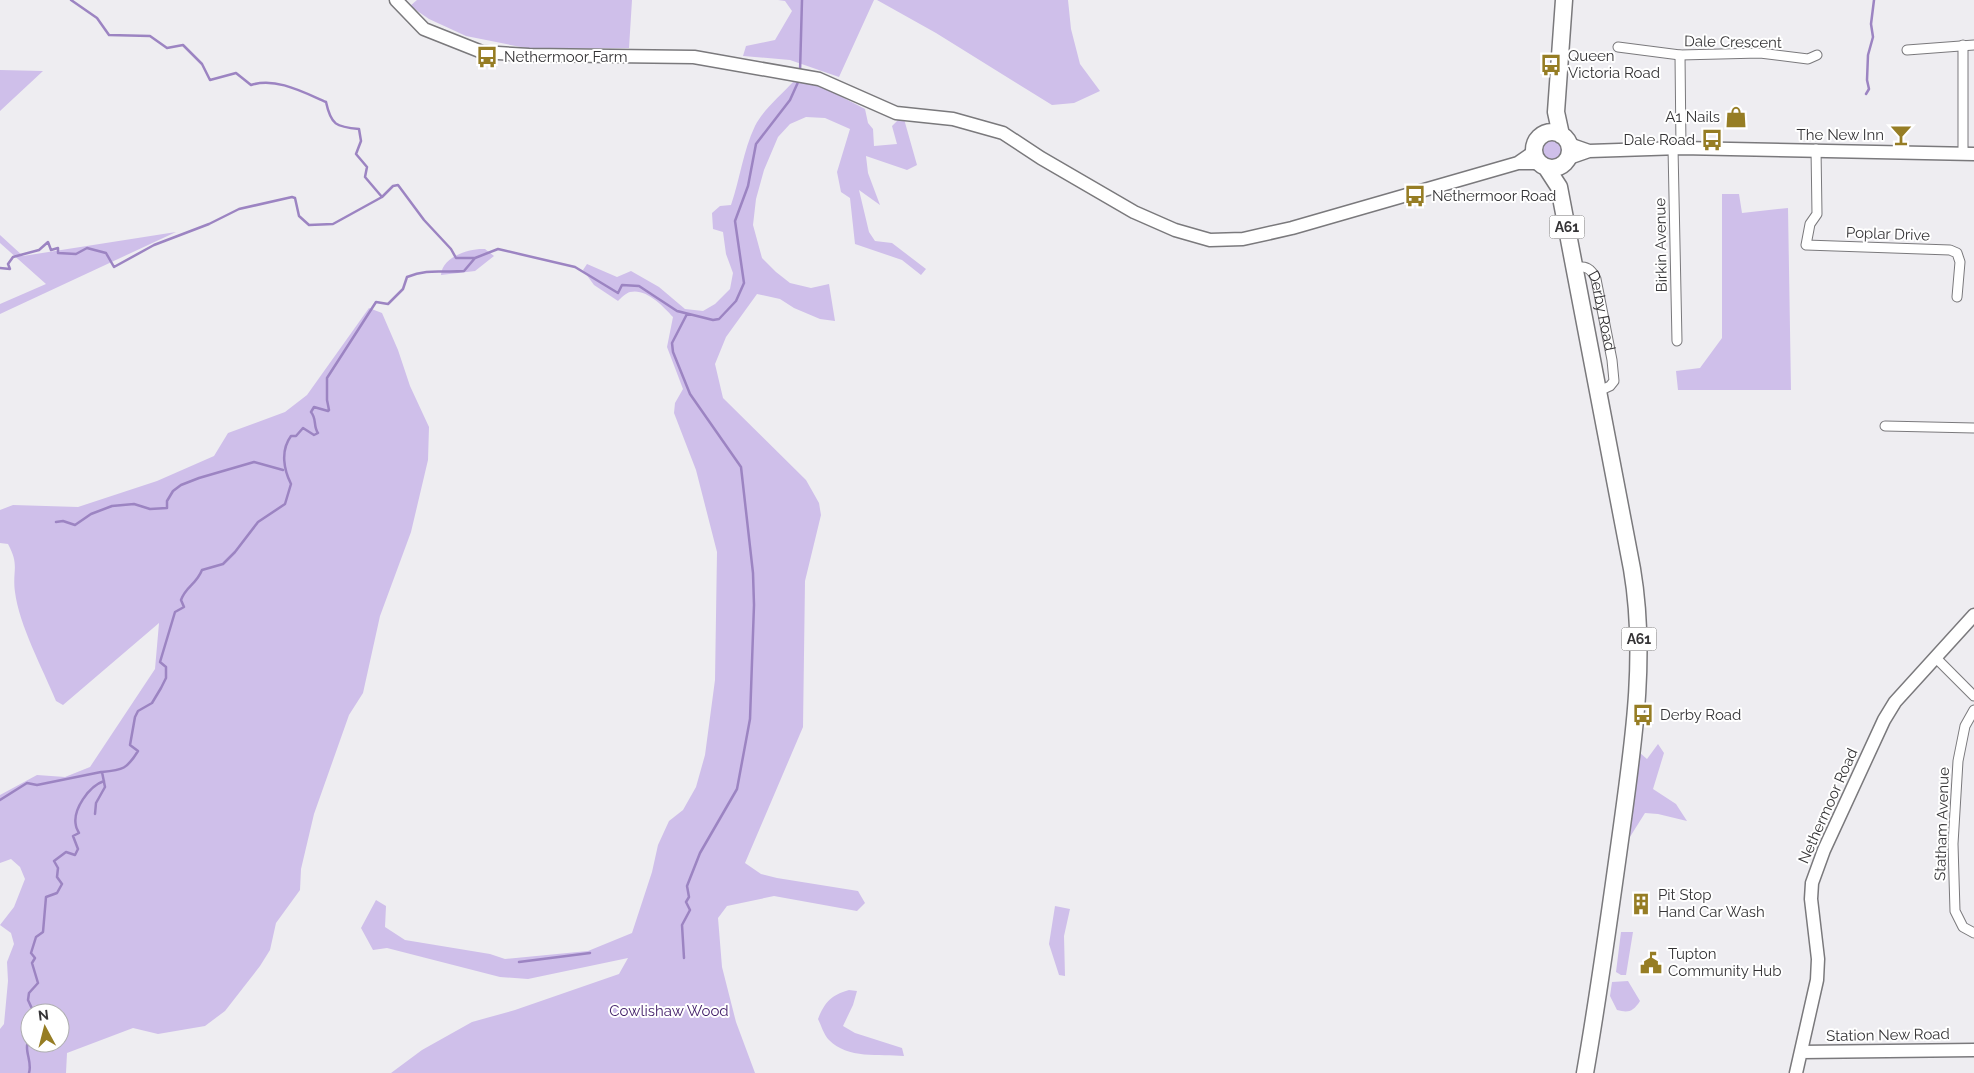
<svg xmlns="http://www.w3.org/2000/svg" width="1974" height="1073" font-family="Raleway,sans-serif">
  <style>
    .green { fill: #cfbfea; fill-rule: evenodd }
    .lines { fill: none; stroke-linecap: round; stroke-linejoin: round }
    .stream { stroke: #9c84c2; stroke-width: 2.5 }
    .street-casing { stroke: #7a797c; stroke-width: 11 }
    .secondary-casing { stroke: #7a797c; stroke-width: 15 }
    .highway-casing { stroke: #7a797c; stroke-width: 19 }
    .street { stroke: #fff; stroke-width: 9 }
    .secondary { stroke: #fff; stroke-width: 12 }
    .highway { stroke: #fff; stroke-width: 16 }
    .labels { text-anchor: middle; stroke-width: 4; stroke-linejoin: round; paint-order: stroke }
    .shield { fill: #fff; stroke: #727172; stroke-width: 1 }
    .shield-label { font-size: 14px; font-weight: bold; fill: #353436 }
    .street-label { font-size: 15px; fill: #353436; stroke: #fff }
    .poi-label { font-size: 15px; fill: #353436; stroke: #fff; text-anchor: start }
    .park-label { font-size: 15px; fill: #411d68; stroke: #fff }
  </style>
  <rect width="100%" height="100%" fill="#eeedf1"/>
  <path class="green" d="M417,0H632L629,48L531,49L466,36L429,19L410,6Z
    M778,0H874L839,77L790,60L743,56L746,46L775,40L792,11L785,1Z
    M877,0H1068L1071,29L1080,64L1100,91L1074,103L1052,105L936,33Z
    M0,70L43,71L0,111Z
    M793,82L815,83L865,109L868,123L873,129L874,146L897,144L892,126L898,120L904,119L917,165L907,170L866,156L868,173L880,205L859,190L869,232L875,241L892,243L926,269L921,275L902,260L855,244L850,198L841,192L837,172L850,129L825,118L806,117L790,124L778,137L764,170L756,199L753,225L762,258L776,272L790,283L811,288L829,284L835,321L820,319L794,308L780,299L757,294L726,337L715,364L723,398L806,480L819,503L821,515L805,581L803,727L745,863L761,874L777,878L858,891L865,903L857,911L774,896L727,906L718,918L722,967L736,1022L755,1073H391L422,1050L472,1022L515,1010L619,974L628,958L528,979L500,977L387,948L373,950L361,928L376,900L386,906L385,927L405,940L490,954L505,959L588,951L632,933L652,872L658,845L669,821L683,810L696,787L705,755L715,680L717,552L696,470L674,413L675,403L683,389L667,347L673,317C663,306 646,288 630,292C626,293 621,298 618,301L594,285L583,270L587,264L617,277L631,271L659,287L685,309L703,311L715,304L730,289L733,273L726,254L723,232L713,229L712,213L720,206L731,205C740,179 743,151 755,126C763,110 781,95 793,82Z
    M1540 150a13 13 0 1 1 26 0a13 13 0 1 1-26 0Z
    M1722,194H1739L1742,213L1788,208L1791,390H1678L1676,371L1700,368L1722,338Z
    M176,232L0,314V304L46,284L0,243V235L23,256Z
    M485,249L494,256L475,271L441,275C442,257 469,248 485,249Z
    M369,308L382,313L398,350L410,386L429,427L428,460L411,532L380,616L363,693L349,715L314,814L301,869L300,890L276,923L270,950L260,966L225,1011L205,1026L158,1034L133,1028L67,1053L66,1073H0V1029L4,1024L8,981L7,962L14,944L11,933L0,925L14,907L25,879L20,867L11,859L0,863V795L37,775L65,777L90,767L155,669L159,623L63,705L56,701C43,669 19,625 15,592C12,570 20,566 8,544L0,543V510L13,505L78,507L157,481L214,456L228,433L285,412L307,395ZM30,1013H60V1043H30Z
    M1658,744L1664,753L1653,789L1676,804L1687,821L1658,814L1645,813L1628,840L1640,753L1647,759Z
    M1055,906L1070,909L1064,936L1065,976L1059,975L1049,944Z
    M1621,932H1633L1626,975H1621L1616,972Z
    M1628,981L1640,1001C1633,1012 1628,1013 1617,1010L1610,996L1612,982Z
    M849,990L857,991L853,1005L843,1026L855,1033L902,1048L904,1056C880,1054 847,1059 829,1040C824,1035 821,1025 818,1019C825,1002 831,995 849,990Z"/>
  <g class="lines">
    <path class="stream" d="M71,0L97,18L109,35L150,36L167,48L183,45L202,64L210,80L236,73L251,85C276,77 303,92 326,102C331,125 336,127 359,129L361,141L356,154L367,167L365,177L382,197L393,186L398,185L424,220L451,249L456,258H475L498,249L575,267L618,293L622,285L639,286L677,311L713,320L719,319L736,301L744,283L735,221L748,186L756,144L790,100L799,80
      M800,72L802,0
      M1866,94L1869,89L1867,80L1868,55L1873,37L1871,24L1874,0
      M0,268L10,269L8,264L13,257L39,250L48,242L51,250L58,248V253L76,254L87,248L106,253L114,267L154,245L209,224L239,209L292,197L295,198L299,216L309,225L333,224L382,197
      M56,522L63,521L75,525L91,514L112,506L134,504L150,509L167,508V501L173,491L181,485L199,478L254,462L283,470
      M0,800L27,783L37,785L101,772
      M95,814L96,803L105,787L102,772C123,770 127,769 138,751L130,745L135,717L138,711L152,703L161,688L166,678V667L160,662L175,612L184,607L181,600C186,586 196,585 202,570L223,564L235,552L258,522L285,504L291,484C284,470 280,451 291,436H296L303,428L314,435L318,433C313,426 317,419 311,412L314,407L328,411L329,410L327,400V378L376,302L388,304L403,289L407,277C429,268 441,273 464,271L475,258
      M684,958L682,925L690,910L686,902L689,897L687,886L700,853L737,789L750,719L754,605L753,573L741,467L690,394L673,352L672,343L687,314
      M519,962L590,953
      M34,1013L28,1000L29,993L38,983L32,963L35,958L31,953L36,937L43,932L46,897L57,893L62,884L57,877L58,868L54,861L66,852L75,855L78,849L73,836L79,833C78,831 76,828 76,826C72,810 89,786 104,781
      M29,1073C33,1061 22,1049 30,1038"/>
    <g class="street-casing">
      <g id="street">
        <path d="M1618,47L1680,55L1760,53L1808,59L1817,55"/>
        <path d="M1907,50L1974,45"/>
        <path d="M1680,55L1681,148"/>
        <path d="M1673,148L1677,341"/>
        <path d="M1816,149L1817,214L1810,224L1806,245L1950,250L1957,253L1960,262L1957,297"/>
        <path d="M1963,153V45"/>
        <path id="s1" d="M1575,267C1586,266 1591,268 1596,279L1612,360L1614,381L1610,386L1599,391"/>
        <path d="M1885,426L1974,428"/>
        <path d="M1935,657L1974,696"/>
        <path d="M1974,710L1965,726L1958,761L1953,844L1955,911L1963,927L1974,933"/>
      </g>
    </g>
    <g class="secondary-casing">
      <path id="secondary" d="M396,0L424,29L482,52L529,55L694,57L819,79L896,113L953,119L1003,133L1041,158L1134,212L1175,230L1210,240L1243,239L1292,228L1518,163H1541
        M1569,144L1589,151
        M1569,158L1589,151L1681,148L1974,154
        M1518,163L1535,151
        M1801,1052L1974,1050
        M1796,1073L1817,980L1818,959L1811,899L1812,883L1824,850L1884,720L1895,702L1974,615"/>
    </g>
    <g class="highway-casing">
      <path id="highway" d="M1534 150a18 18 0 1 1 36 0a18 18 0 1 1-36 0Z
        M1561,135L1556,112L1564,0
        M1546,167L1559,187L1632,569C1647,657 1633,745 1621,833C1610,913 1599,993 1585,1073"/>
    </g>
    <use href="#street" class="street"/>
    <use href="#secondary" class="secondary"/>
    <use href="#highway" class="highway"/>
  </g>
  <defs>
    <g id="bus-bare" transform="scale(1.725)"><path d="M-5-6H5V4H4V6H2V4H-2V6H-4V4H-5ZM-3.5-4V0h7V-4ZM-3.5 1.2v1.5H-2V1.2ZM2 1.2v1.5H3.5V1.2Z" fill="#967d24" stroke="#fff" stroke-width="2.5" paint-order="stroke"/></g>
    <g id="shop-bare" transform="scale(1.725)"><path d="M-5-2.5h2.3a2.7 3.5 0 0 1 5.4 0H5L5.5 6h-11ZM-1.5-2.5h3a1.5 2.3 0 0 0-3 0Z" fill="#967d24" stroke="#fff" stroke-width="2.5" paint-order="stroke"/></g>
    <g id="bar-bare" transform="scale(1.725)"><path d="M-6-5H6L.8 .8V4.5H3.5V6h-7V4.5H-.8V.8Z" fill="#967d24" stroke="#fff" stroke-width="2.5" paint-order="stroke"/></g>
    <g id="building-bare" transform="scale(1.725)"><path d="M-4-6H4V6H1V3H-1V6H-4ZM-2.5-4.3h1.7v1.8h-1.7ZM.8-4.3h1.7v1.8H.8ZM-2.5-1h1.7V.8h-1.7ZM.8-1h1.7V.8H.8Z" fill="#967d24" stroke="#fff" stroke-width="2.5" paint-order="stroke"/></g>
    <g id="civic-bare" transform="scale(1.725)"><path d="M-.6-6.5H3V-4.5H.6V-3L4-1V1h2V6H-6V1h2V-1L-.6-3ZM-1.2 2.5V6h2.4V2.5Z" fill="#967d24" stroke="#fff" stroke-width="2.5" paint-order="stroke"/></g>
  </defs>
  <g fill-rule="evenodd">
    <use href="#bus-bare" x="487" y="57"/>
    <use href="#bus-bare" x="1551" y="65"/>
    <use href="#shop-bare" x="1736" y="117"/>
    <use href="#bar-bare" x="1901" y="135"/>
    <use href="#bus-bare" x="1712" y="140"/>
    <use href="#bus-bare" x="1415" y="196"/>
    <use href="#bus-bare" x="1643" y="715"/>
    <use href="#building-bare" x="1641" y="904"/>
    <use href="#civic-bare" x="1651" y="963"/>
  </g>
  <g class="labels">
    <g class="shield">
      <rect x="1549.5" y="215.5" width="35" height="23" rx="4"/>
      <rect x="1621.5" y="627.5" width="35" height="23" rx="4"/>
    </g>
    <g class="shield-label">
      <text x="1567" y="232">A61</text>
      <text x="1639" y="644">A61</text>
    </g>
    <g class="street-label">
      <text transform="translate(1733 42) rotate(1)" y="5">Dale Crescent</text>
      <text transform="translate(1888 234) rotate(2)" y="5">Poplar Drive</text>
      <text transform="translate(1661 245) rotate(-91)" y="5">Birkin Avenue</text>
      <text dy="5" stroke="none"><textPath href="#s1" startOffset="59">Derby Road</textPath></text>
      <text transform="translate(1828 806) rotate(-66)" y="5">Nethermoor Road</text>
      <text transform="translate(1942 824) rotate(-88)" y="5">Statham Avenue</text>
      <text transform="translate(1888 1035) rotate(-1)" y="5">Station New Road</text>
    </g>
    <g class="poi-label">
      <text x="1568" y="61">Queen<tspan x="1568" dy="17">Victoria Road</tspan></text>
      <text x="504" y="62">Nethermoor Farm</text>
      <text x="1720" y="122" text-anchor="end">A1 Nails</text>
      <text x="1884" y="140" text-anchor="end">The New Inn</text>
      <text x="1695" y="145" text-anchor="end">Dale Road</text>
      <text x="1432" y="201">Nethermoor Road</text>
      <text x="1660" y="720">Derby Road</text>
      <text x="1658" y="900">Pit Stop<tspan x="1658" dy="17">Hand Car Wash</tspan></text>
      <text x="1668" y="959">Tupton<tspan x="1668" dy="17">Community Hub</tspan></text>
    </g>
    <g class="park-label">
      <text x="669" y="1016">Cowlishaw Wood</text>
    </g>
  </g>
  <g transform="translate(45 1028) rotate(353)"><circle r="24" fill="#ffffff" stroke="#aeaeaf"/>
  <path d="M0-4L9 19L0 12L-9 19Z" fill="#967d24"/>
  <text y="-8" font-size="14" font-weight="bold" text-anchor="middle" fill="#353436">N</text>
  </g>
</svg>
